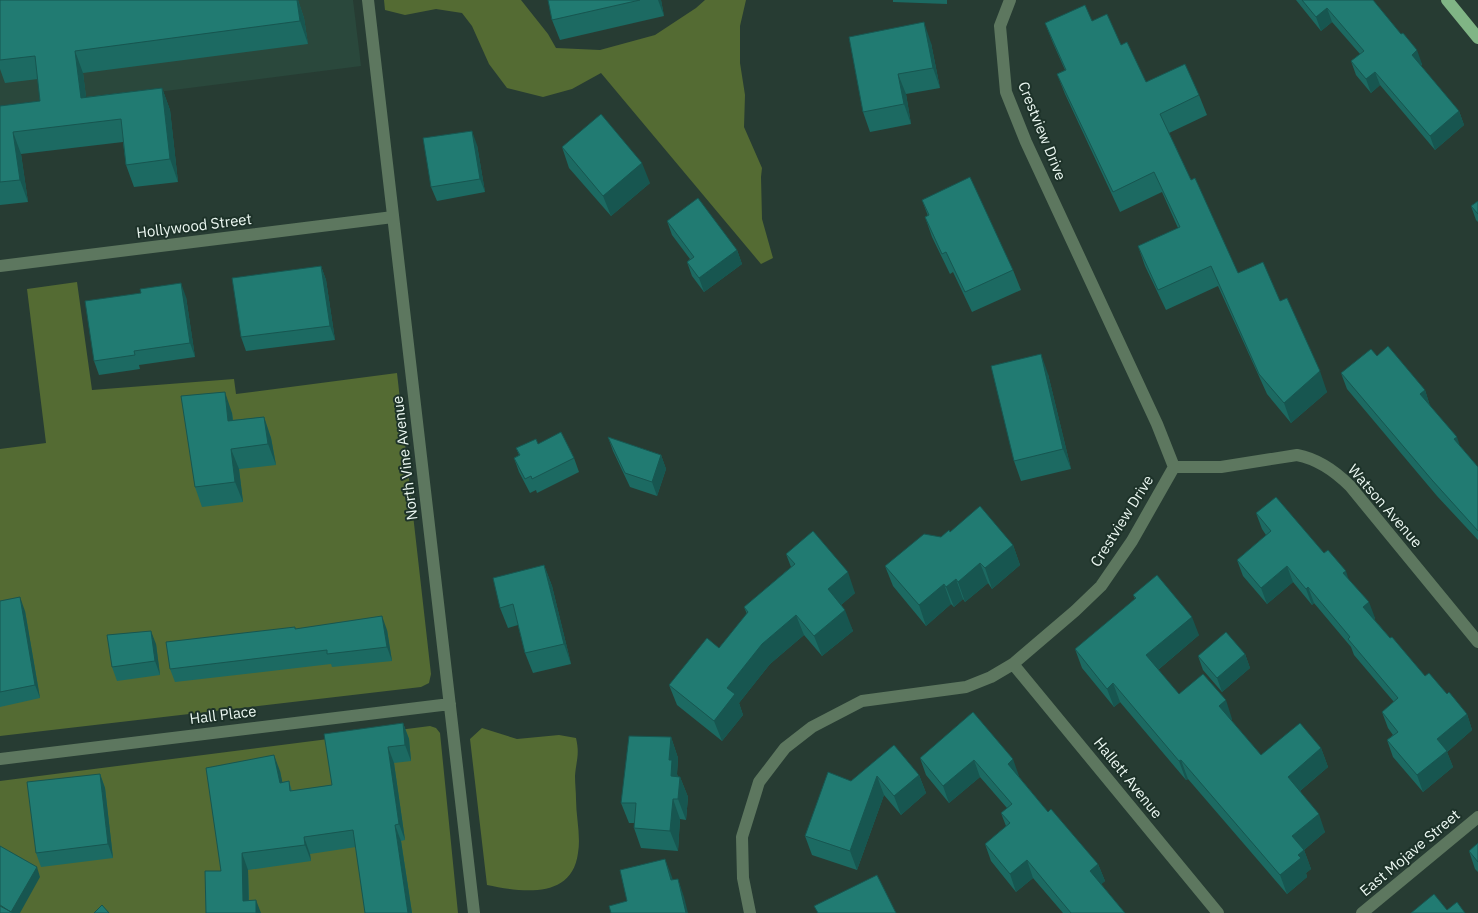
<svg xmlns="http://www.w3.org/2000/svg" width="1478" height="913" font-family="'IBM Plex Sans',sans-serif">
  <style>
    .built { fill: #2a483c }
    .green { fill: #546b33 }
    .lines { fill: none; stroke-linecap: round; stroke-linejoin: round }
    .minor { stroke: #5d775f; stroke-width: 12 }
    .major { stroke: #80b585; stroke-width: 12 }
    .wall { fill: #1c6a62 }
    .shaded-wall { fill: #175650 }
    .building { fill: #217b72; stroke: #175650 }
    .labels { text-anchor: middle; stroke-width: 4; stroke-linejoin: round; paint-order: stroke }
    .street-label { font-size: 15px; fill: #ecf8f2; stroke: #1d3229 }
  </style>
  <rect width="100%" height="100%" fill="#273c33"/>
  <path class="built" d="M0,0H353L361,66L0,112Z"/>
  <path class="green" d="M384,0H521L548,34L556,48L600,50L655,35L696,8L705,0H746L740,26V63L745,95L744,127L762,168L761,177L762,219L773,258L761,264L601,73L572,89L543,97L507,88L489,64L472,26L462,13L436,9L405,15L385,10Z
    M77,282L92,390L234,379L236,394L397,373L431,674L429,683L421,687L0,736V449L46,443L27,289Z
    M430,726L436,728L440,733L458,913H0V781Z
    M482,728L517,739L559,735L576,738C580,755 576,761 575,776C575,784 576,792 576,799C576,817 581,836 578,853C572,900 521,892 487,885L470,739Z"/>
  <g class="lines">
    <path class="minor" d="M368,0L474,913
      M1010,0L1000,26L1006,92L1026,142L1157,424L1174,467
      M0,266L393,217
      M1174,467H1221L1297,455C1318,459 1335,471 1350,486L1478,642
      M1013,664L1218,913
      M0,759L450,704
      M750,913L743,878L742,837L759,782L785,748L812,727L862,701L966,687L991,677L1013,664L1075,611L1101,586L1132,541L1174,467
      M1362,913L1478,817"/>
    <path class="major" d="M1447,0L1478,38"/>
  </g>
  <path class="wall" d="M0,0H298L304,18L308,44L83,73L86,97L162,88L170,110L178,182L134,187L126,165L123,142L21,154L28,202L0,205V106L40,101L38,79L5,83L0,69Z
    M548,0H661L664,16L560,40L552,20Z
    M893,0H947V4L893,2Z
    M1296,0H1373L1422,64L1421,66L1459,111L1464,125L1435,150L1380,85L1371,93L1356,75L1351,61L1360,54L1332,22L1321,31Z
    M1092,21L1121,45L1146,82L1199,95L1207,115L1169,133L1191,180L1238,273L1280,301L1327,392L1291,423L1267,394L1218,286L1166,310L1145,266L1138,246L1178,228L1162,192L1120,212L1065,94L1057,74L1065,70L1053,43L1045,23Z
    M849,37L931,43L940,88L906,94L911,124L870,132L863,112Z
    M477,145L485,192L437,201L431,187Z
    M562,147L650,183L611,216L569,168Z
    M922,200L1013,270L1021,290L972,312L953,272L950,274L932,237L925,217L928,216Z
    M1478,201V222L1476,220L1471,206Z
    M667,221L737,250L742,264L704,292L692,276L687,262L690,259L672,235Z
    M321,266L326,280L335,340L246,351L241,337Z
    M186,297L195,357L139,365L140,369L99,375L94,361Z
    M1377,356L1425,390L1430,406L1460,446L1478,467V540L1437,496L1347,389L1341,373Z
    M1048,374L1071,469L1021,481L1014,461Z
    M232,413L233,420L264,417L271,438L276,465L239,469L243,502L202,507L195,487Z
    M608,437L661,455L666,469L657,496L630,487L613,451Z
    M538,444L574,458L579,472L537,493L536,490L530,493L519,472L514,458L519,455L516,448Z
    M1256,513L1324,553L1348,579L1375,618L1374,619L1390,638L1425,676L1447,694L1467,714L1472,730L1447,752L1453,767L1423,792L1393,757L1387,740L1393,735L1388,728L1382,712L1394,702L1354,655L1351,647L1314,603L1312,605L1293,582L1267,604L1243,576L1237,560L1266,535L1262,529Z
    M950,532L1013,545L1020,565L992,589L988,583L965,602L963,599L954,607L951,604L926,626L893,586L885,566Z
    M786,554L855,593L841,605L853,631L822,656L804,635L770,664L739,703L743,715L722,741L677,705L669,685L719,648L747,614L744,607L791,567Z
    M544,565L552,586L571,664L533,673L525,653L518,625L508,628L500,608Z
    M1133,595L1199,635L1158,670L1179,694L1232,719L1231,720L1261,755L1321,748L1328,767L1300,791L1325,832L1304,850L1311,869L1306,873L1307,877L1287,894L1188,779L1186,780L1120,702L1114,707L1082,668L1075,649L1135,599Z
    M0,601L25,611L40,698L0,707Z
    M295,629L387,630L392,661L332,667L331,664L175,682L170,669Z
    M156,644L160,675L117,681L112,667Z
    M1245,654L1250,668L1222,692L1203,670L1198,656Z
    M973,712L1019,776V777L1048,812L1098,864L1105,881L1101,884L1125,913H1063L1033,878L1016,892L991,861L985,844L1006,826L1001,813L1007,808L980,777L949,803L926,775L920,758Z
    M403,723L409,739L411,761L394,763L405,840L401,841L412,913H365L356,847L310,854L311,861L248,870L249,900L261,913L221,871L280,771L282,782L289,781L292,791L332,785Z
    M671,737L678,758L677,774L678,777H680L688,797L686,820L680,819L678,851L641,848L634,828V823H629L621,803Z
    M894,745L919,775L926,793L901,815L884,795L857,870L812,855L805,836L851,781Z
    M100,774L105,788L113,858L41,867L36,853Z
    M1478,843V872L1475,869L1469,851Z"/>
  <path class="shaded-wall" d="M297,0H298L304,18L308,44L300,21Z
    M658,0H661L664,16Z
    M1327,8L1332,22L1321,31L1316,17Z
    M924,22L931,43L940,88L933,68Z
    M1417,50L1422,64L1417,69L1412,55Z
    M75,51L83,73L89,120L81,98Z
    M1375,72L1380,85L1371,93L1366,79Z
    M898,74L906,94L911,124L904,104Z
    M162,88L170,110L178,182L170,159Z
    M1459,111L1464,125L1435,150L1430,136Z
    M472,131L477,145L485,192L480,179Z
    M13,132L21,154L28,202L20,180Z
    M642,163L650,183L611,216L603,196Z
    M737,250L742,264L704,292L699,278Z
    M321,266L326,280L335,340L330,326Z
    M181,283L186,297L195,357L190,343Z
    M1041,354L1048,374L1071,469L1063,449Z
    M1320,371L1327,392L1291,423L1284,403Z
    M1425,390L1430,406L1420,394Z
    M225,392L232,413L235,441L228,421Z
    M264,417L271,438L276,465L268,444Z
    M1457,437L1462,452L1454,439Z
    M231,449L239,469L243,502L235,482Z
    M661,455L666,469L657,496L652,482Z
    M1013,545L1020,565L992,589L985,568Z
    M980,563L988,583L965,602L958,582Z
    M544,565L552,586L571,664L564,644Z
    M1287,566L1293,582L1267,604L1261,588Z
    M1346,571L1351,587L1343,573Z
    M848,572L855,593L835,610L828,589Z
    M956,579L963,599L954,607L946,587Z
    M944,584L951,604L926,626L919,605Z
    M1308,587L1314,603L1312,605L1306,589Z
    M20,597L25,611L40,698L35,685Z
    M1369,602L1375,618L1369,623L1363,607Z
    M845,610L853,631L822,656L814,636Z
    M796,615L804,635L770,664L739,703L743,715L722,741L714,721L727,688L762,644Z
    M382,616L387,630L392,661L387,647Z
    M1192,617L1199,635L1153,674L1146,655Z
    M151,631L156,644L160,675L155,661Z
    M1245,654L1250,668L1222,692L1217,678Z
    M1113,683L1120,702L1114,707L1107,689Z
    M1226,700L1232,719L1226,724L1219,706Z
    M1467,714L1472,730L1447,752L1453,767L1423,792L1417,775L1437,739Z
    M403,723L409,739L411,761L405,745Z
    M671,737L678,758L677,774L679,781L671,776L669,760Z
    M388,747L394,763L405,840L399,824Z
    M1321,748L1328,767L1294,796L1288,777Z
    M274,755L280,771L286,799L280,783Z
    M1013,759L1019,776L1014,781L1008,764Z
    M974,760L980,777L949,803L943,786Z
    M1181,760L1188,779L1186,780L1179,761Z
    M100,774L105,788L113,858L108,844Z
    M919,775L926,793L901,815L894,796Z
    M877,776L884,795L857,870L850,851Z
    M680,777L688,797L686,820L678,799Z
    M673,799L680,819L678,851L670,831Z
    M1319,814L1325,832L1304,850L1311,869L1306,873L1307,877L1287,894L1280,875L1292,836Z
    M395,825L401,841L412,913H408Z
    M304,837L310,854L311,861L305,845Z
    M242,853L248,870L249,913L243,901Z
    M665,859L672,877L678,898L671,880Z
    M1027,860L1033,878L1016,892L1010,874Z
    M1098,864L1105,881L1096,889L1090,871Z
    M37,867L40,877L20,913H12L11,912Z
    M678,879L684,897L688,913H686Z
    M256,900L261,913H256Z"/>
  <path class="building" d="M0,0H297L300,21L75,51L81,98L162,88L170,159L126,165L121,119L13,132L20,180L0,182V106L40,101L35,56L0,60Z
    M548,0H640L552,20Z
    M1302,0H1373L1401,34L1403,33L1417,50L1412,55L1459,111L1430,136L1375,72L1366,79L1351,61L1364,51L1327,8L1316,17Z
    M1085,5L1092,21L1107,14L1121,45L1127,42L1146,82L1185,64L1199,95L1160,114L1191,180L1195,178L1238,273L1263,262L1280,301L1287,298L1320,371L1284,403L1259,374L1211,266L1158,290L1138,246L1180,227L1154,172L1113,192L1057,74L1066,70L1045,23Z
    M924,22L933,68L898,74L904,104L863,112L849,37Z
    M601,114L642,163L603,196L562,147Z
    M472,131L480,179L431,187L423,138Z
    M970,177L1013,270L965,292L946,252L942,254L925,217L929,215L922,200Z
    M698,198L737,250L699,278L687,262L694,257L667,221Z
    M1478,201V214L1471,206Z
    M321,266L330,326L241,337L232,278Z
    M181,283L190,343L134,351L135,355L94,361L85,301L141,293L140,289Z
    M1388,346L1425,390L1420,394L1457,437L1454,439L1478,467V531L1432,480L1341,373L1371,349L1377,356Z
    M1041,354L1063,449L1014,461L991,366Z
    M225,392L228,421L264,417L268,444L231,449L235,482L195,487L181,396Z
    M561,432L574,458L532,479L531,476L525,479L514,458L520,455L516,448L536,439L538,444Z
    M608,437L661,455L652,482L625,473Z
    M1276,497L1324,553L1328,550L1346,571L1343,573L1369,602L1363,607L1390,638L1392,637L1425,676L1429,673L1447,694L1449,692L1467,714L1437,739L1447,751L1417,775L1387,740L1398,732L1382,712L1398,698L1348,639L1350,637L1308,587L1306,589L1287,566L1261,588L1237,560L1271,531L1256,513Z
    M980,506L1013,545L985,568L980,563L958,582L956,579L946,587L944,584L919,605L885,566L924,534L941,537L949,530L950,532Z
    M813,531L848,572L828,589L845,610L814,636L796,615L762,644L727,688L735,694L714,721L669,685L707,638L719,648L748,612L744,607L795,564L786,554Z
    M544,565L564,644L525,653L513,604L500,608L493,578Z
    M1157,575L1192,617L1146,655L1179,694L1203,674L1226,700L1219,706L1261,755L1300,723L1321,748L1288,777L1319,814L1292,836L1304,850L1298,855L1301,858L1280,875L1181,760L1179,761L1113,683L1107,689L1075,649L1136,598L1133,595Z
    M20,597L35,685L0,692V601Z
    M382,616L387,647L327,654V650L170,669L166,642L295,627V629Z
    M151,631L155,661L112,667L107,635Z
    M1226,632L1245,654L1217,678L1198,656Z
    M973,712L1013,759L1008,764L1048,812L1051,809L1098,864L1090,871L1125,913H1071L1027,860L1010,874L985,844L1010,823L1001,813L1012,804L974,760L943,786L920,758Z
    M403,723L405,745L388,747L399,824L395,825L408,913H365L353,830L304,837L305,845L242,853L243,901L256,900V913H206L205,871H221L206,768L274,755L280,783L289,781L290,791L332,785L324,734Z
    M629,736L671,737L669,760H672L671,776L680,777L678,799H673L670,831L634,828L636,803H621Z
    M894,745L919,775L894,796L877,776L850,851L805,836L828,772L851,781Z
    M100,774L108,844L36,853L27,782Z
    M1478,843V862L1469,851Z
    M0,846L37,867L11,912L0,905Z
    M665,859L671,880L678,879L686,913H611L609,906L627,901L620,870Z
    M877,875L896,913H818L814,906Z
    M1434,894L1447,910L1457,902L1465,913H1411Z
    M102,905L109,913H94Z
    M0,906L13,913H0Z"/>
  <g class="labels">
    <g class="street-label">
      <text transform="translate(1042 131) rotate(68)" y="5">Crestview Drive</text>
      <text transform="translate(194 226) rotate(-7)" y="5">Hollywood Street</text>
      <text transform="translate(405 458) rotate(-97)" y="5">North Vine Avenue</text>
      <text transform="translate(1385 506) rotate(49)" y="5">Watson Avenue</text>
      <text transform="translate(1122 521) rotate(-58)" y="5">Crestview Drive</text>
      <text transform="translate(223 715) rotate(-7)" y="5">Hall Place</text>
      <text transform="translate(1128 778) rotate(51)" y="5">Hallett Avenue</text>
      <text transform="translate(1410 853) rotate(-40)" y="5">East Mojave Street</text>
    </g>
  </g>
</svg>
